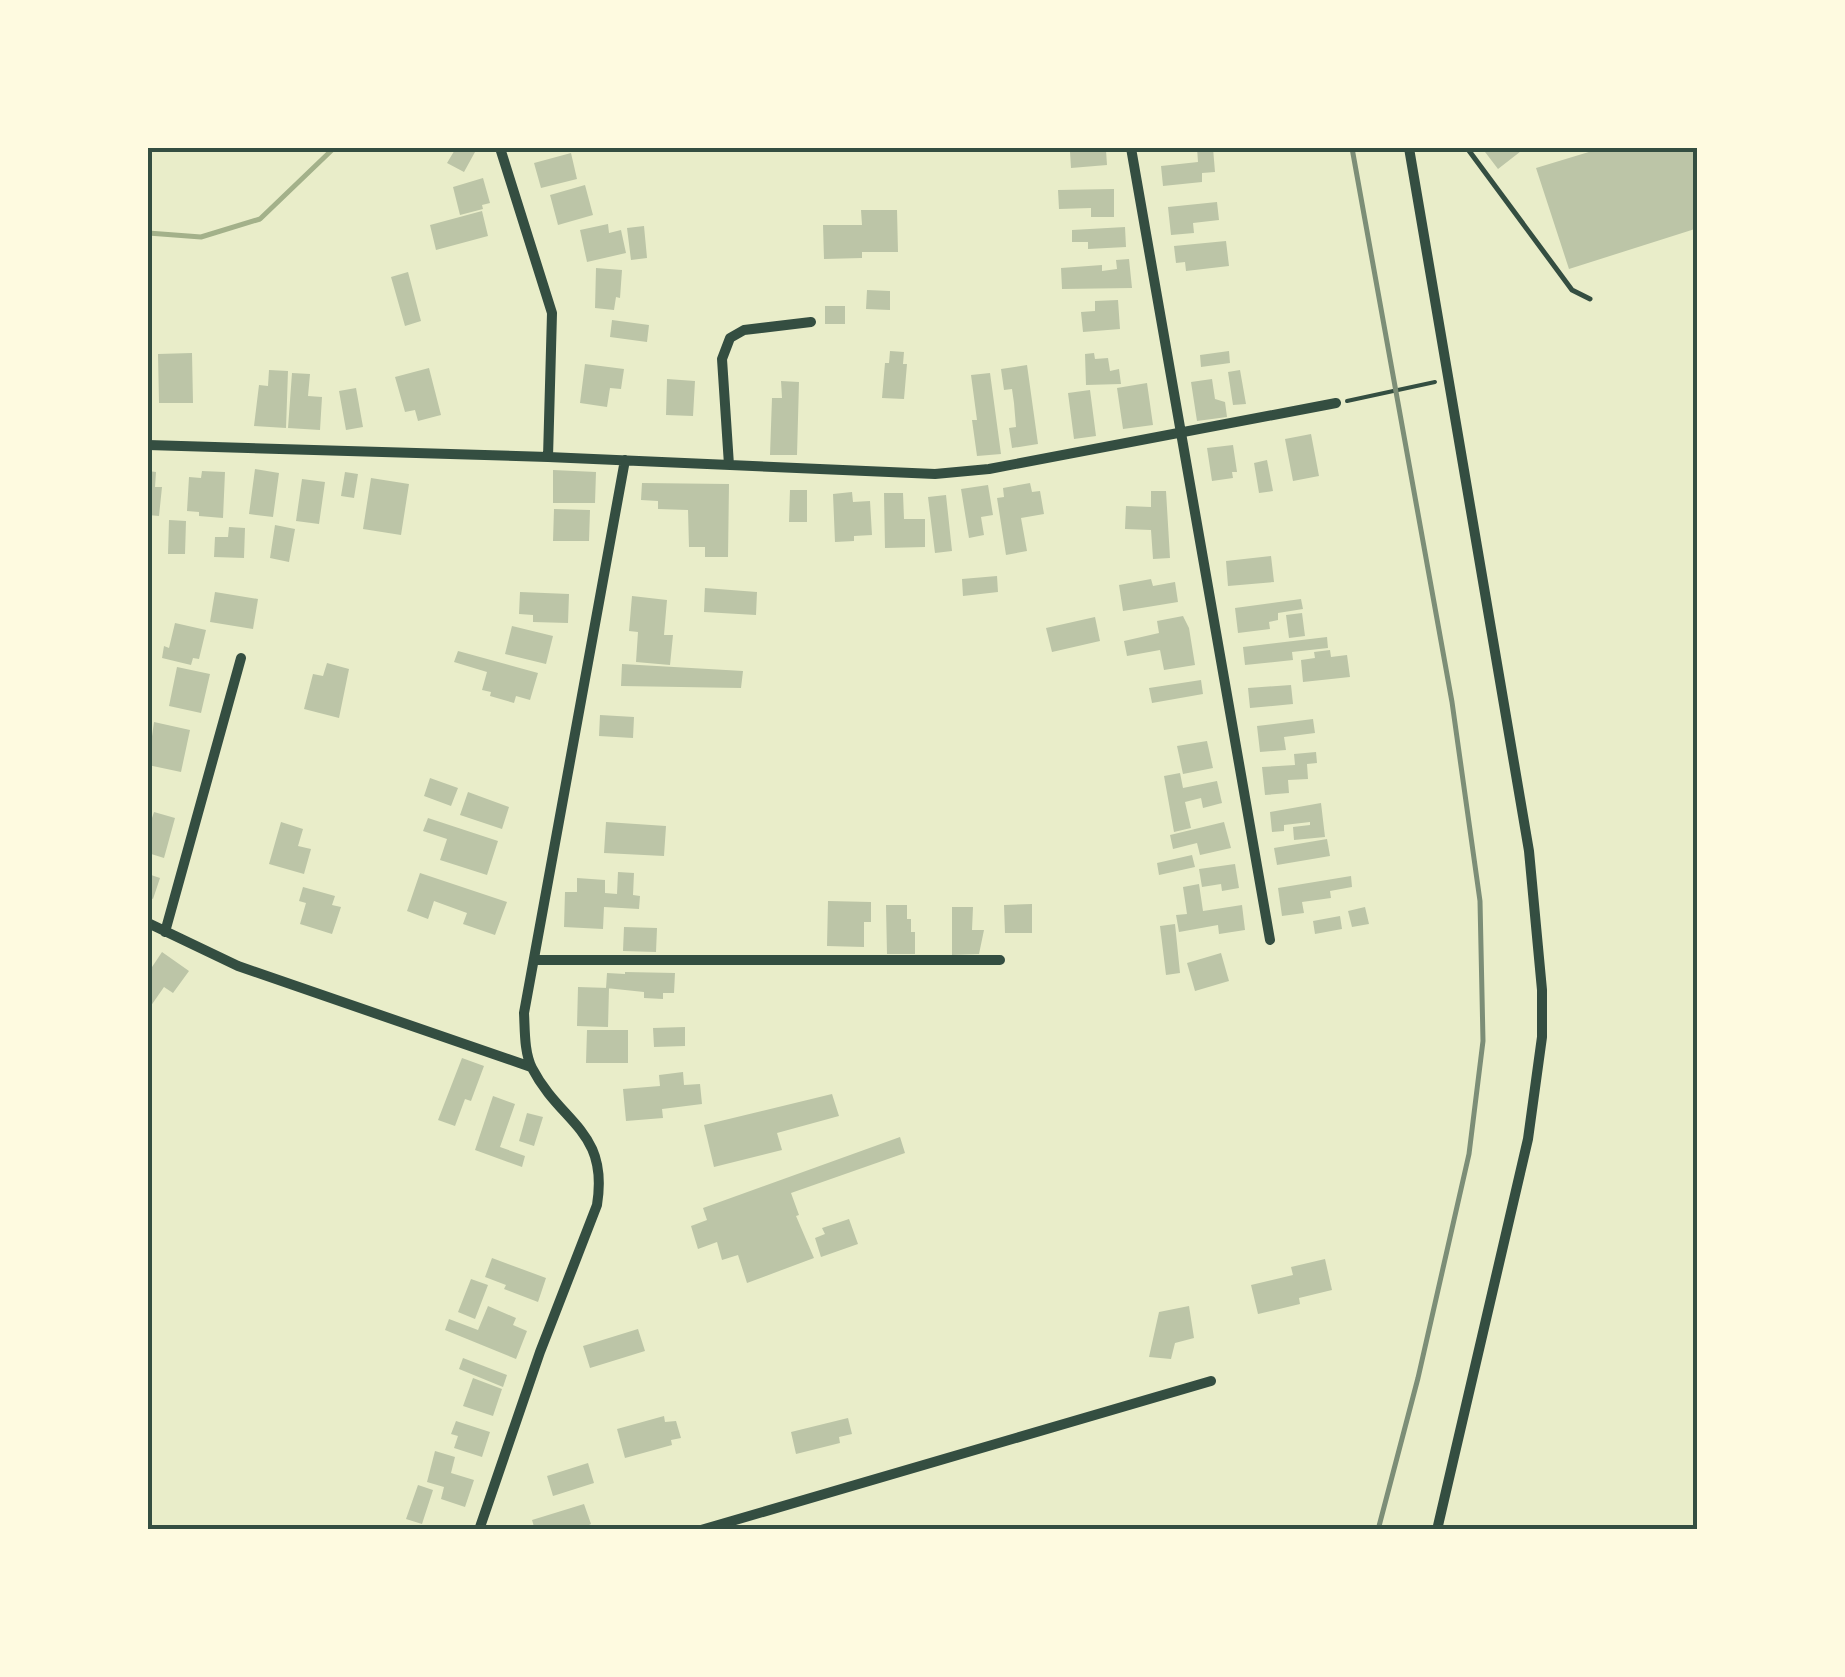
<svg xmlns="http://www.w3.org/2000/svg" width="1845" height="1677" font-family="'Fira Sans',sans-serif">
  <style>
    .lines { fill: none; stroke-linecap: round; stroke-linejoin: round }
    .stream { stroke: #a3b18a; stroke-width: 5 }
    .building { fill: #bcc5a7 }
    .path { stroke: #344e41; stroke-width: 4 }
    .service { stroke: #344e41; stroke-width: 5 }
    .minor { stroke: #344e41; stroke-width: 10 }
    .rail { stroke: #7c8e77; stroke-width: 5 }
    .neatline { fill: none; stroke: #344e41; stroke-width: 4 }
  </style>
  <rect width="100%" height="100%" fill="#e9edc9"/>
  <g class="lines">
    <path class="stream" d="M148,233L201,237L260,219L334,148"/>
  </g>
  <path class="building" d="M456,148H466L475,152L464,172L447,163Z
    M1197,148H1213L1215,172L1202,173V182L1163,186L1161,166L1198,162Z
    M1482,148H1525L1498,169Z
    M1602,148H1698V228L1569,269L1536,168Z
    M1106,150L1107,165L1071,168L1070,152Z
    M571,153L577,179L541,188L534,163Z
    M483,178L490,203L482,205L483,209L460,215L453,187Z
    M585,185L593,215L558,225L550,195Z
    M1114,189V217H1091V208L1059,209L1058,190Z
    M1217,202L1219,220L1193,223L1194,233L1171,235L1168,207Z
    M861,210H897L898,252H862V258L824,259L823,225H862Z
    M482,211L488,236L436,250L430,225Z
    M608,224L609,233L621,230L626,253L587,262L580,230Z
    M644,226L647,258L631,260L627,228Z
    M1125,227L1126,247L1088,249V242H1072V230Z
    M1226,241L1229,266L1186,271L1185,262L1176,263L1174,246Z
    M1129,259L1132,288L1062,289L1061,268L1102,265V271L1117,269L1116,260Z
    M596,268L622,270L620,298L616,297L614,310L595,308Z
    M408,272L421,321L405,326L391,277Z
    M867,290L890,291V310L866,309Z
    M1118,300L1120,329L1083,332L1081,312L1095,311V301Z
    M825,306H845V324H825Z
    M612,320L649,325L647,342L610,337Z
    M890,351L904,352L903,364H907L904,399L882,398L885,363H889Z
    M1229,351L1230,363L1201,367L1200,355Z
    M192,353L193,403H159L158,354Z
    M1094,353L1095,359L1108,358L1110,371L1119,369L1121,384L1086,385L1085,354Z
    M585,364L624,369L621,389L610,388L607,407L580,403Z
    M1027,365L1038,444L1012,448L1009,428L1016,427L1014,403L1012,389L1004,390L1001,369Z
    M429,368L441,415L418,421L415,410L405,412L395,377Z
    M269,370L288,371L286,428L254,426L259,385L268,386Z
    M1240,370L1246,404L1233,405L1228,372Z
    M292,373L310,374L308,396L322,397L320,430L288,428Z
    M990,373L1001,454L977,456L972,420H977L971,375Z
    M667,379L695,381L693,416L666,415Z
    M1212,379L1215,399L1225,402L1227,417L1197,421L1191,382Z
    M781,381L799,382L797,455H770L772,398H782Z
    M1147,383L1153,425L1123,429L1117,388Z
    M356,388L363,427L346,430L339,391Z
    M1090,390L1096,436L1074,439L1068,393Z
    M1311,434L1319,476L1293,481L1285,439Z
    M1233,445L1237,472H1232L1233,478L1212,481L1207,448Z
    M1267,460L1273,491L1259,493L1254,463Z
    M255,469L279,473L273,517L249,514Z
    M553,470L596,472L595,503H553Z
    M148,471L156,472L155,487H162L159,516L148,515Z
    M202,471L225,472L223,518L199,516V512L187,511L189,477L201,478Z
    M345,472L358,474L354,498L341,496Z
    M371,478L409,484L401,535L363,529Z
    M302,479L325,482L319,524L296,521Z
    M642,483L729,484L728,557H705V547H689L688,510L658,509V501L641,500Z
    M1030,483L1032,492L1040,491L1044,514L1021,518L1027,551L1006,555L997,498L1004,497L1003,488Z
    M988,485L993,515L981,517L984,535L969,538L961,489Z
    M790,490H807V522H789Z
    M1151,491H1166L1170,558L1153,559L1151,530L1125,529L1126,506L1151,507Z
    M852,492L853,502L870,501L872,535L854,536V541L835,542L833,494Z
    M884,493H903L904,519H925V547L885,548Z
    M946,495L952,551L935,553L928,497Z
    M554,509L590,510L589,541H553Z
    M169,520L186,521L185,554H168Z
    M275,525L295,529L289,562L270,558Z
    M229,527L245,528L244,558L214,557L215,537H228Z
    M1271,556L1274,582L1228,586L1226,561Z
    M997,576L998,592L963,596L962,579Z
    M1151,579L1153,586L1175,582L1178,602L1123,611L1119,585Z
    M705,588L757,592L756,615L704,612Z
    M215,592L258,599L253,629L210,622Z
    M520,592L569,594L568,623L533,622V615L519,614Z
    M632,596L667,600L664,635H673L670,665L636,662L638,632L629,631Z
    M1301,599L1303,609L1278,613V620L1269,622L1270,629L1238,633L1235,608Z
    M1302,613L1305,636L1289,638L1286,615Z
    M1183,616L1189,628L1195,665L1164,670L1160,650L1127,656L1124,641L1159,633L1157,621Z
    M1095,617L1100,641L1052,652L1046,628Z
    M175,623L206,630L199,659L193,658L191,665L162,658L164,646L169,648Z
    M512,626L553,636L546,664L505,654Z
    M1327,637L1328,648L1292,652L1293,660L1245,665L1243,647Z
    M1330,650L1331,657L1347,655L1350,677L1303,682L1301,660L1315,658L1314,652Z
    M458,651L538,673L530,700L516,696L514,703L490,696L491,692L482,690L487,672L454,662Z
    M327,663L349,669L339,718L304,709L313,674L323,676Z
    M622,664L743,671L741,688L621,686Z
    M177,667L210,674L201,713L169,706Z
    M1201,680L1203,694L1152,703L1149,688Z
    M1291,685L1293,704L1250,708L1248,688Z
    M600,715L634,717L633,738L599,736Z
    M1313,719L1315,733L1284,737L1286,750L1260,752L1257,726Z
    M154,722L190,730L181,772L148,765Z
    M1207,741L1213,768L1183,774L1177,746Z
    M1316,752L1317,763L1307,764L1308,779L1288,780L1289,793L1265,795L1262,767L1295,765L1294,754Z
    M1180,773L1183,788L1217,781L1222,803L1203,808L1201,798L1185,802L1191,828L1174,832L1164,776Z
    M430,778L458,788L451,806L424,796Z
    M468,792L509,807L502,829L460,815Z
    M1321,803L1325,837L1294,840L1293,827L1310,825V822L1284,825V831L1272,832L1270,812Z
    M154,812L175,818L164,858L148,853V819L151,821Z
    M428,818L498,841L487,875L440,860L447,839L423,831Z
    M281,822L303,829L298,846L311,849L304,874L269,864Z
    M606,822L666,826L664,856L604,853Z
    M1224,822L1231,848L1200,855L1197,843L1173,849L1170,835Z
    M1327,839L1330,856L1277,865L1274,848Z
    M1192,855L1195,867L1159,875L1157,863Z
    M1235,864L1239,888L1222,891L1221,884L1202,887L1199,869Z
    M618,872L634,873L633,895L640,896L639,909L604,907L603,929L564,927L565,892H577V878L605,880V893L617,894Z
    M420,873L507,902L495,935L463,924L467,913L434,901L428,919L407,911Z
    M148,874L160,878L153,899L148,897Z
    M1351,876L1352,887L1330,891L1331,898L1302,902L1304,913L1282,916L1278,888Z
    M1199,884L1203,911L1242,905L1245,930L1219,934L1218,925L1179,932L1176,915L1187,914L1183,887Z
    M303,887L335,896L332,905L341,907L332,934L300,924L306,903L299,901Z
    M828,901L871,902V922H864V947L827,946Z
    M1032,904V933H1005L1004,905Z
    M886,905H907V919H911V932H915V954H887Z
    M952,907H973L972,930H984L979,954L952,955Z
    M1365,907L1369,924L1352,927L1348,911Z
    M1340,916L1342,929L1315,934L1313,921Z
    M1175,924L1180,973L1166,975L1160,926Z
    M624,927L657,928L656,952L623,951Z
    M162,952L189,971L173,993L164,987L148,1010V973Z
    M1221,953L1229,981L1195,991L1187,963Z
    M625,972L675,973L674,993H663V999L644,998V992L606,988L607,973L625,974Z
    M578,987L609,988L608,1027L577,1026Z
    M685,1027V1046L654,1047L653,1028Z
    M587,1030H628V1063H586Z
    M462,1058L484,1066L471,1101L465,1099L455,1126L438,1120Z
    M683,1072L684,1085L700,1084L702,1104L662,1109L663,1118L626,1121L623,1089L660,1086L659,1075Z
    M832,1094L839,1116L777,1133L782,1150L714,1167L704,1125Z
    M493,1096L515,1104L500,1147L525,1156L522,1167L475,1150Z
    M527,1113L543,1117L534,1146L519,1141Z
    M900,1137L905,1153L791,1193L799,1215L796,1216L814,1258L747,1283L738,1255L722,1260L717,1242L698,1249L691,1226L707,1220L703,1208Z
    M849,1219L858,1244L821,1257L815,1238L825,1234L822,1228Z
    M492,1258L546,1278L538,1302L504,1289L506,1285L485,1277Z
    M1325,1259L1332,1290L1299,1298L1300,1304L1258,1314L1251,1285L1293,1275L1291,1267Z
    M471,1279L488,1285L475,1319L458,1312Z
    M488,1306L516,1318L513,1325L527,1331L516,1359L445,1330L449,1319L478,1330Z
    M1189,1306L1194,1338L1175,1343L1171,1359L1149,1357L1159,1312Z
    M638,1329L645,1351L590,1368L583,1346Z
    M463,1358L507,1375L503,1387L459,1369Z
    M473,1378L502,1389L493,1416L463,1406Z
    M664,1416L665,1422L676,1421L681,1438L671,1440L672,1445L625,1458L617,1429Z
    M848,1418L852,1434L839,1437L840,1443L796,1454L791,1432Z
    M456,1421L490,1432L482,1457L454,1448L458,1436L451,1434Z
    M435,1451L455,1457L451,1473L474,1480L465,1507L441,1499L444,1487L427,1482Z
    M588,1463L594,1483L553,1496L547,1476Z
    M418,1485L433,1490L422,1524L406,1519Z
    M584,1504L591,1524L579,1530H535L532,1520Z"/>
  <g class="lines">
    <path class="path" d="M1347,401L1435,382"/>
    <path class="service" d="M1467,148L1572,290L1590,299"/>
    <path class="minor" d="M500,148L552,313L548,457
      M1131,148L1270,940
      M1409,148L1529,851L1542,990V1037L1528,1139L1437,1530
      M148,445L548,457L935,474L989,469L1336,403
      M729,465L722,359L730,338L744,330L811,322
      M148,923L238,966L531,1067
      M165,932L241,658
      M534,960H1000
      M479,1530L540,1352L597,1205C609,1130 561,1124 532,1068C524,1052 525,1030 524,1013L625,460
      M701,1530L1211,1381"/>
    <path class="rail" d="M1352,148L1452,702L1480,901L1483,1041L1469,1154L1418,1378L1378,1530"/>
  </g>
  <rect width="1845" height="1677" fill="none" stroke="#fefae0" stroke-width="300"/>
  <rect x="150" y="150" width="1545" height="1377" class="neatline"/>
</svg>
